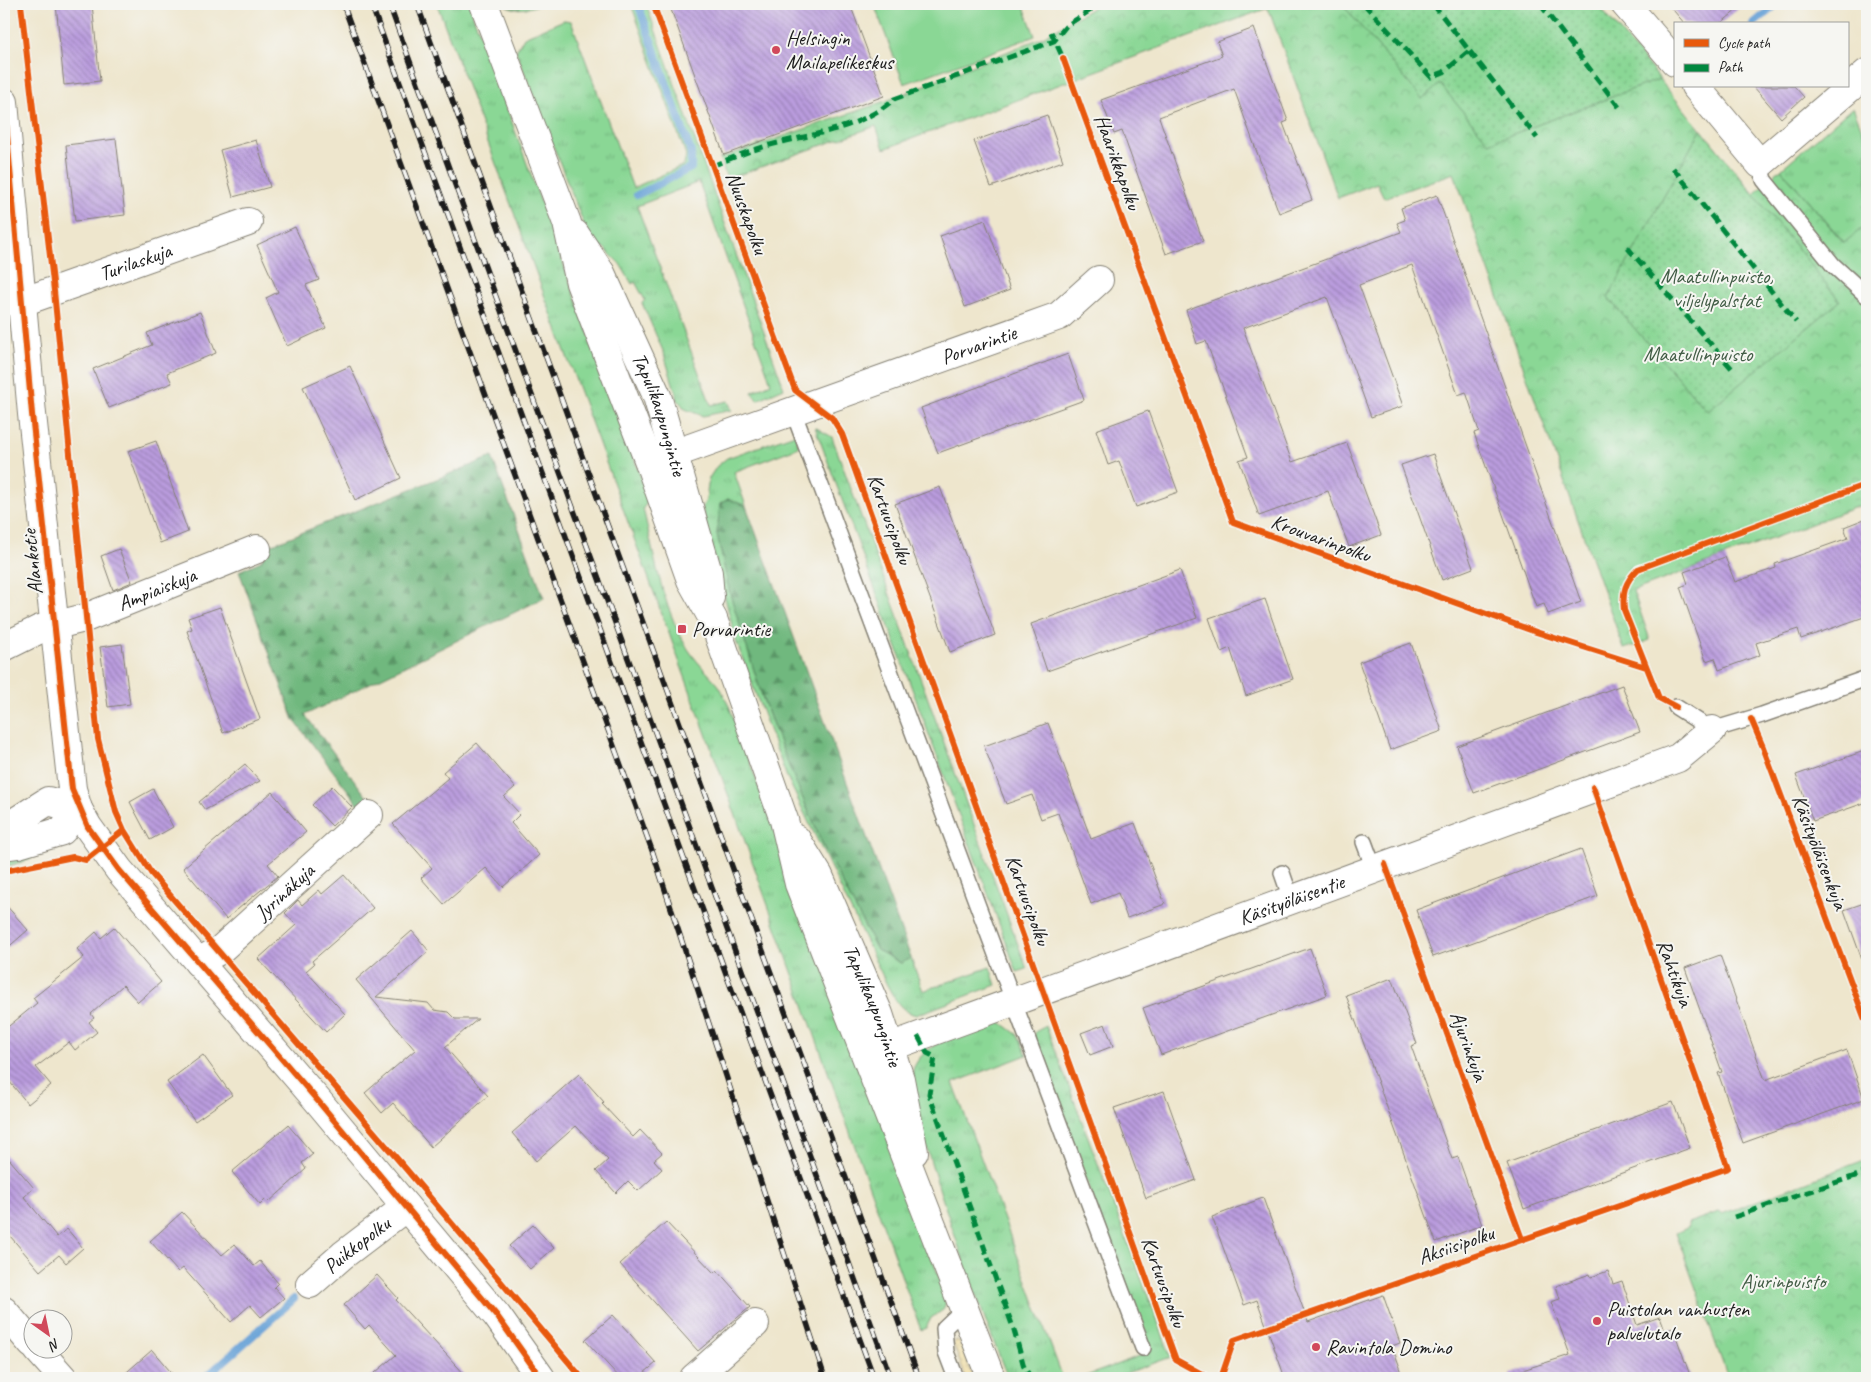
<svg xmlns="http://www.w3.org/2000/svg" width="1871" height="1382" font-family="Caveat,sans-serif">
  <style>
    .grass { fill: url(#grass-tufts); stroke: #537a58 }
    .forest { fill: url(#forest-firs); stroke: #466a4d }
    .sand { fill: url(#sand-dots); stroke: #857b5d }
    .park { fill: url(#park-crowns); stroke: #537a58 }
    .garden { fill: url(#garden-dots); stroke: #537a58 }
    .pitch { fill: #8ad795; stroke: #537a58 }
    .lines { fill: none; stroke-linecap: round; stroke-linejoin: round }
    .stream { stroke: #68a2d7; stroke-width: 8 }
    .building { fill: url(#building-back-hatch) }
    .service-casing { stroke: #858174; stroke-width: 18 }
    .minor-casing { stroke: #858174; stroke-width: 30 }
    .tertiary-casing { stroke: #858174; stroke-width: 30 }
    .secondary-casing { stroke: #858174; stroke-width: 30 }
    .service { stroke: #fff; stroke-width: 15 }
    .minor { stroke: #fff; stroke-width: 28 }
    .tertiary { stroke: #fff; stroke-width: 28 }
    .secondary { stroke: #fff; stroke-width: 28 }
    .rail-casing { stroke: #1c1c1c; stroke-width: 5.5 }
    .rail { stroke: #f6f6f2; stroke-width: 4; stroke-dasharray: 11; stroke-linecap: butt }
    .quiet { stroke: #00873e; stroke-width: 5; stroke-dasharray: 10 5; stroke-linecap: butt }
    .cycleway-casing { stroke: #f6f6f2; stroke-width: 9 }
    .cycleway { stroke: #e8590c; stroke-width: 6 }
    .poi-dot { fill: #d1495b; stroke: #f6f6f2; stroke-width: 2 }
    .labels { text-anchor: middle; stroke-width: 4; stroke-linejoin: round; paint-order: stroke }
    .poi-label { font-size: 21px; fill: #1c1c1c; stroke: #f6f6f2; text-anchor: start }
    .street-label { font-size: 21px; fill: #1c1c1c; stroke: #f6f6f2 }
    .park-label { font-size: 21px; fill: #425d46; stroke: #f6f6f2 }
  </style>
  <defs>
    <pattern id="grass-tufts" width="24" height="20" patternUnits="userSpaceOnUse" patternTransform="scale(1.25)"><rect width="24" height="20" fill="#8ad795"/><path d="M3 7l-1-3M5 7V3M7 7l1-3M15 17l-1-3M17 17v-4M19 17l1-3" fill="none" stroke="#76b880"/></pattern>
    <pattern id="forest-firs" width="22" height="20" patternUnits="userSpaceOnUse" patternTransform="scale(1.25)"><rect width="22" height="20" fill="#6fb87e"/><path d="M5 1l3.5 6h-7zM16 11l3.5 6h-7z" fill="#5a9566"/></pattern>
    <pattern id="sand-dots" width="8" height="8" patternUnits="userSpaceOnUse" patternTransform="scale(1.25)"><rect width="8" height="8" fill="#eeda9e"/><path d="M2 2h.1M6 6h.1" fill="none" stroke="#ccba88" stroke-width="1.8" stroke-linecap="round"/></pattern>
    <pattern id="park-crowns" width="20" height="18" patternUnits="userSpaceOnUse" patternTransform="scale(1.25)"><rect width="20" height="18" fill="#8ad795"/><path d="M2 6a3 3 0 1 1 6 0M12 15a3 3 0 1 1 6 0" fill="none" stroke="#76b880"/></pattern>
    <pattern id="garden-dots" width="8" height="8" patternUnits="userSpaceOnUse" patternTransform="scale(1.25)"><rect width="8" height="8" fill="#8ad795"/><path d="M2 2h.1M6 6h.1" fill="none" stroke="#76b880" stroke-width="1.8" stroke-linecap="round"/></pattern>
    <pattern id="building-back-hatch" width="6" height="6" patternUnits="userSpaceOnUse" patternTransform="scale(1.25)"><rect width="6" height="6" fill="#ba9cde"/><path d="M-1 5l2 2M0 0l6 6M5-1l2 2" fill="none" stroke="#967eb3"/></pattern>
  </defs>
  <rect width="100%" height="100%" fill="#f6f6f2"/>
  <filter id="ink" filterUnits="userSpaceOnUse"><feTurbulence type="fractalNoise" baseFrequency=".02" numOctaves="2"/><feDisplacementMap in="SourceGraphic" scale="10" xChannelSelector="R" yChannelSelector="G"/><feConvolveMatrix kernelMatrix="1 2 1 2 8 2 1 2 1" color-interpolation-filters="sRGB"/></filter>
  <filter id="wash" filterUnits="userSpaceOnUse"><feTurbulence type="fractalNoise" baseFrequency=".0096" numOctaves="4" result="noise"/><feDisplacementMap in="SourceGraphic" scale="20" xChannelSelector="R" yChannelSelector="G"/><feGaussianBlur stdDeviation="1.12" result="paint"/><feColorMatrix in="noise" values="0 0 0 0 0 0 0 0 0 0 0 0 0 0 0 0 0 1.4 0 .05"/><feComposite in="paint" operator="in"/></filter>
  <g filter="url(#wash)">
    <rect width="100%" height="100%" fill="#eee6cd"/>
    <path class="grass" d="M437,4H469L649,500L643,508C653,551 661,598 681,637C690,655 703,668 716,682C722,688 725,699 729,706L947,1299L943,1310L931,1318L926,1328L921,1330L716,761Z
      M504,4H541C531,8 514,12 504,4Z
      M631,4H646L784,388L757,400L752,392L771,383L699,182L637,206L711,405L728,401L732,410L703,416L685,409L678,400L663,351L642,303L645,300L635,282L632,284L620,264L603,247H598L585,227L516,51L524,37L564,20L571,21L633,188L684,165L686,155Z
      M1853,107L1867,142V269L1781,169Z
      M815,427L832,437L1027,969L1017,972Z
      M795,434L799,447L734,472L746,506L728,499L720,504L717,534L731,594L763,699L789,766L825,850L877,950L901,963L911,958L923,991L990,967L996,985L916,1015C900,1011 895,999 887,985L786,775L736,641L702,508L706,500L709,478L717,466L727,458Z
      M32,850V857L29,860L4,867V857Z
      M999,1021L1018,1035L1027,1055L953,1083L1063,1378H1008C990,1334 900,1100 914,1067C928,1038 971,1031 999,1021Z
      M1046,1026L1171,1357L1113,1378H1081L1150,1352L1034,1038L1035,1032Z"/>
    <path class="forest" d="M492,457L544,598L305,715L367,797L359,805L294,720L239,571L261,561L270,545Z
      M728,499L746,506L911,958L901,963L877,950L825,850L789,766L763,699L730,594L717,534L720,504Z"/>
    <path class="sand" d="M956,1340L960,1342L974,1378H966L953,1344Z"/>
    <path class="park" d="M1099,4H1597L1754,194L1781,169L1844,243L1867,224V503L1633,591L1650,640L1624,649L1454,173L1384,198L1377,183L1338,198L1268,8L884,149L876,126L727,179L720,158L886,101L1041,38Z
      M1867,1159V1378H1728L1676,1233L1689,1227L1688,1223L1719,1212L1722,1214Z"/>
    <path class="garden" d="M1342,4H1597L1660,79L1489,143L1440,84L1422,99Z
      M1701,129L1840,301L1707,411L1608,298Z"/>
    <path class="pitch" d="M874,4H1023L1035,36L904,84Z"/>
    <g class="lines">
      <path class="stream" d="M1753,24L1777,4
        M637,195L691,168V152L638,4
        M205,1378L294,1299"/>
    </g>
    <g id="blocks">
      <path class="building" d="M56,4H92L100,81L64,85Z
        M669,4H850L884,96L724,155Z
        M1668,4H1744L1720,24H1685Z
        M1254,28L1288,121L1283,123L1312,200L1279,213L1234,89L1159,117L1203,241L1166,254L1122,131L1114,134L1101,100L1222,56L1217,42Z
        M1753,86H1794L1804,97L1781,118Z
        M1047,115L1063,161L991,187L974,141Z
        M116,139L125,215L75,221L66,145Z
        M256,140L270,187L233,197L220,150Z
        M1437,195L1581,602L1548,614L1544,604L1536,607L1474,433L1479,431L1466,392L1458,395L1412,265L1359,285L1403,406L1371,417L1327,297L1243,328L1292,462L1347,443L1381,535L1349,547L1328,491L1259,516L1239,460L1248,457L1206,341L1197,344L1186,310L1401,232L1397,223L1405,220L1401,208Z
        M985,220L1010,290L965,307L940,236Z
        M295,227L319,280L306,285L326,328L287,346L266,298L278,292L257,245Z
        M200,312L216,353L167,373L172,383L109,408L93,369L152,345L147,333Z
        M1068,354L1084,400L938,453L921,408Z
        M350,366L401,478L355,500L303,387Z
        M1148,411L1178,492L1136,507L1119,461L1108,465L1096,430Z
        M156,441L188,532L160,543L128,451Z
        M1433,454L1473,568L1442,580L1401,465Z
        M940,487L995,635L950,652L895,504Z
        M1867,518V616L1801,639L1798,629L1756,643L1760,655L1719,670L1715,658L1706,661L1680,587L1688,584L1684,572L1725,557L1735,582L1776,568L1775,564L1848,538L1844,527Z
        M119,549L132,582L113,590L101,556Z
        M1180,570L1197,618L1047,671L1031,624Z
        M1265,599L1293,679L1246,696L1230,648L1221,652L1209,618Z
        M220,607L260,719L223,733L187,631L192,629L188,618Z
        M1411,643L1442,731L1390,750L1359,662Z
        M122,644L130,704L108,707L100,647Z
        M1622,685L1640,732L1474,793L1457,746Z
        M1048,723L1091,839L1135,823L1165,904L1127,918L1118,893L1091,904L1058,813L1041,819L1032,795L1006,804L984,746Z
        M477,743L515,787L504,797L520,814L511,823L539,855L503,887L486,868L444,904L421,878L432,868L393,824L448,778L443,772Z
        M1867,750V802L1813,821L1796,775Z
        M245,764L260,781L205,810L199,802Z
        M332,786L352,807L332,826L312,805Z
        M153,789L173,827L150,840L130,802Z
        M272,792L306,832L268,864L278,876L226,919L183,868Z
        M1581,849L1598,896L1433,957L1416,910Z
        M344,875L373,908L312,961L314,964L306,971L345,1014L326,1032L258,959L296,925L285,913L298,900L302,905L319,890L322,894Z
        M1867,902V967L1865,968L1844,910Z
        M4,903L28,930L4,951Z
        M114,927L161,982L138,1002L123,985L91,1014L94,1018L89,1022L97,1032L75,1050L69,1042L36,1067L51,1085L28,1104L4,1075V1030L37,1003L33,998L84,957L77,949L96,932L101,938Z
        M412,931L429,951L376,997L428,1003L434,1010L448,1012L455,1019H478L445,1047L488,1096L431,1147L393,1103L382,1113L365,1093L415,1050L356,980Z
        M1310,948L1327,995L1161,1055L1143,1008Z
        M1720,955L1765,1080L1847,1050L1864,1099L1743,1143L1718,1073L1722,1072L1685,968Z
        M1392,978L1417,1044L1411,1046L1452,1159L1458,1157L1482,1225L1436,1242L1346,995Z
        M1105,1024L1113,1046L1090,1055L1081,1033Z
        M203,1055L232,1095L195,1121L167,1082Z
        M579,1074L604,1102L602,1104L633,1137L640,1130L662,1153L654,1160L662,1169L638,1191L628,1181L616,1193L596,1171L608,1160L576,1126L536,1161L512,1133Z
        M1164,1091L1196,1180L1146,1198L1114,1108Z
        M1673,1102L1690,1148L1524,1209L1507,1163Z
        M288,1125L313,1154L302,1163L306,1169L269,1202L266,1199L260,1205L232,1172Z
        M4,1153L34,1188L24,1197L57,1237L67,1229L83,1248L66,1263L59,1255L40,1271L4,1229Z
        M1263,1198L1308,1322L1383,1295L1400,1343L1392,1346L1404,1378H1285L1257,1300L1244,1305L1212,1217Z
        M182,1212L222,1255L235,1244L254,1266L260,1261L278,1283L274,1287L284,1298L261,1317L250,1305L231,1322L183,1268L178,1272L150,1241Z
        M666,1222L714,1273L717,1270L750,1307L698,1351L620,1264Z
        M533,1225L554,1248L530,1269L509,1246Z
        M1608,1271L1613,1284L1622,1281L1637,1325L1660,1317L1665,1331L1673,1328L1691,1378H1511L1510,1374L1570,1355L1551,1302L1560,1299L1556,1286L1590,1274L1591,1277Z
        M377,1275L398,1298L396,1300L468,1378H369L396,1355L369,1325L365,1329L344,1305Z
        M613,1315L656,1363L638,1378H620L585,1340Z
        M152,1350L176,1378H120Z"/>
    </g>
  </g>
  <g filter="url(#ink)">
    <use href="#blocks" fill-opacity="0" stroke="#858174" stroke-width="1"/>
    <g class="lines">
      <g class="service-casing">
        <path id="service" d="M1760,164L1764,180L1833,265L1867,296
          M793,411L1143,1348
          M1676,707L1712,730L1762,715L1867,678
          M1364,842L1374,869
          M1282,873L1291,899
          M956,1378L946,1352L944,1328L965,1308"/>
      </g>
      <g class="minor-casing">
        <g id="minor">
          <path d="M1625,4L1675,62"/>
          <path d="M1695,86L1760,164L1867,73"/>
          <path id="s1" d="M22,302L248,222"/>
          <path id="s2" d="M651,462L1059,316L1099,280"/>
          <path id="s3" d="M4,647L40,629L85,618L257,549"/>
          <path d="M78,809L88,827L119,870L318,1101L497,1316L541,1378"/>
          <path id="s4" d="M198,962L220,950L369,815"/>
          <path id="s5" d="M868,1055L1678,758L1712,730"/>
          <path id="s6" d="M310,1284L343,1255L406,1207"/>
          <path d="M4,1311L32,1344"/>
          <path d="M38,1350L63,1378"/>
          <path d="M694,1378L755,1324"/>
        </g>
      </g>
      <g class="tertiary-casing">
        <path id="tertiary" d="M4,102L32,414L72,789L78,809
          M4,829L48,801L78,809
          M4,846L18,844L62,831L78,809"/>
      </g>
      <g class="secondary-casing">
        <g id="secondary">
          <path d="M484,4L567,223L580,283L649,462L691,580L713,619L784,820L799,884L991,1378"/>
          <path id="s7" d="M575,234L601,273L657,396L708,573L710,597"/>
          <path id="s8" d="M796,839L819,876L879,1014L900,1079L914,1152"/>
        </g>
      </g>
      <use href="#service" class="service"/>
      <use href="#minor" class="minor"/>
      <use href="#tertiary" class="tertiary"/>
      <use href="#secondary" class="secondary"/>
      <g class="rail-casing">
        <path id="rail" d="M343,4L653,853L825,1378
          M371,4L874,1378
          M389,4L891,1378
          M417,4L919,1378"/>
      </g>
      <use href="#rail" class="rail"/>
      <path class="quiet" d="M1364,4L1431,77L1444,72L1470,50
        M1433,4L1537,138
        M1540,4L1619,107
        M1051,32L1063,58
        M712,166C732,158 753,149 774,144C816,133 860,129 894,99L1054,41L1066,26L1100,4
        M1673,168L1796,322
        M1627,247L1734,371
        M918,1036L927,1053L935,1057L929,1094L1014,1330L1024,1367L1031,1378
        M1734,1217L1867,1172"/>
      <g class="cycleway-casing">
        <path id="cycleway" d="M21,4L54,291L98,739L116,812L124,830L151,873L406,1169L582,1378
          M653,4L795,390L832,418L842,434L1176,1360L1209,1378
          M1063,58L1233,522L1536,632L1646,667
          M4,102L32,414L72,789L88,827L119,870L318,1101L497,1316L541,1378
          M1676,707L1659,698L1624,610C1622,592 1625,582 1638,569L1867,484
          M1751,719L1763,747L1867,1025
          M1385,864L1522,1239
          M4,871L73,857L86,860L124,830
          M1221,1378L1234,1340L1728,1168L1593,787"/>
      </g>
      <use href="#cycleway" class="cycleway"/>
    </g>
  </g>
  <g class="poi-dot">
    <circle cx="776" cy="50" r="5"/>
    <rect x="677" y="624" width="10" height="10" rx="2.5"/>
    <circle cx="1597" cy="1321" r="5"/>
    <circle cx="1316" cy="1347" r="5"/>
  </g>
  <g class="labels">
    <g class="poi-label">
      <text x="786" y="45">Helsingin<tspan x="786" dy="24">Mailapelikeskus</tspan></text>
      <text x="692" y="636">Porvarintie</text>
      <text x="1607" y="1316">Puistolan vanhusten<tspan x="1607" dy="24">palvelutalo</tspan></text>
      <text x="1326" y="1354">Ravintola Domino</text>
    </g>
    <g class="street-label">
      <text transform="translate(1118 162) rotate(70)" y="7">Haarikkapolku</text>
      <text transform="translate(747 213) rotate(70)" y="7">Nuuskapolku</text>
      <text dy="7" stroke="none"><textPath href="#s1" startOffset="120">Turilaskuja</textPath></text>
      <text dy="7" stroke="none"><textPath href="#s2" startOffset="348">Porvarintie</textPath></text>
      <text dy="7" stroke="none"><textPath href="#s7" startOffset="200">Tapulikaupungintie</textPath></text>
      <text transform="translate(890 519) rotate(70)" y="7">Kartuusipolku</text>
      <text transform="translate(1321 538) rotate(20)" y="7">Krouvarinpolku</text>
      <text transform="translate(32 562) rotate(-96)" y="7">Alankotie</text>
      <text dy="7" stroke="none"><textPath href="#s3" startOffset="164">Ampiaiskuja</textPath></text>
      <text transform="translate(1820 852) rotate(69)" y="7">Käsityöläisenkuja</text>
      <text dy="7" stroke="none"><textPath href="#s4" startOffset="112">Jyrinäkuja</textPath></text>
      <text dy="7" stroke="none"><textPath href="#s5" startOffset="451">Käsityöläisentie</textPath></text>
      <text transform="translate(1028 900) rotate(70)" y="7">Kartuusipolku</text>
      <text transform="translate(1675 973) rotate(70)" y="7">Rahtikuja</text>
      <text dy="7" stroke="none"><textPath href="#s8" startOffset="184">Tapulikaupungintie</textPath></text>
      <text transform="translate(1469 1046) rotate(70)" y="7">Ajurinkuja</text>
      <text dy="7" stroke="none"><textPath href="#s6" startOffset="61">Puikkopolku</textPath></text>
      <text transform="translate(1456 1245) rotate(-19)" y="7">Aksiisipolku</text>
      <text transform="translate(1164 1282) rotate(70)" y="7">Kartuusipolku</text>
    </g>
    <g class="park-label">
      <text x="1717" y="283">Maatullinpuisto,<tspan x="1717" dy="24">viljelypalstat</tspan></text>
      <text x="1698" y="361">Maatullinpuisto</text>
      <text x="1783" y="1288">Ajurinpuisto</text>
    </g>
  </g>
  <rect width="1871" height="1382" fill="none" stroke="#f6f6f2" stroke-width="20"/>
  <rect x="1674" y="22" width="175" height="65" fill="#f6f6f2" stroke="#9f9f9c"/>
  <rect x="1684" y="39" width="25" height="8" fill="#e8590c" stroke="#9f9f9c"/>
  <text x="1718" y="48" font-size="15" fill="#1c1c1c">Cycle path</text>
  <rect x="1684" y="64" width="25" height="8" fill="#00873e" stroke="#9f9f9c"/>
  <text x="1718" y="72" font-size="15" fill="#1c1c1c">Path</text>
  <g transform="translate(48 1334) rotate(147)"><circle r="24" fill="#f6f6f2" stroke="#9f9f9c"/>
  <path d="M0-4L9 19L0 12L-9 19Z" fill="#d1495b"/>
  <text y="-8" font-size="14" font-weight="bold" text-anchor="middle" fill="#1c1c1c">N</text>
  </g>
</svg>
